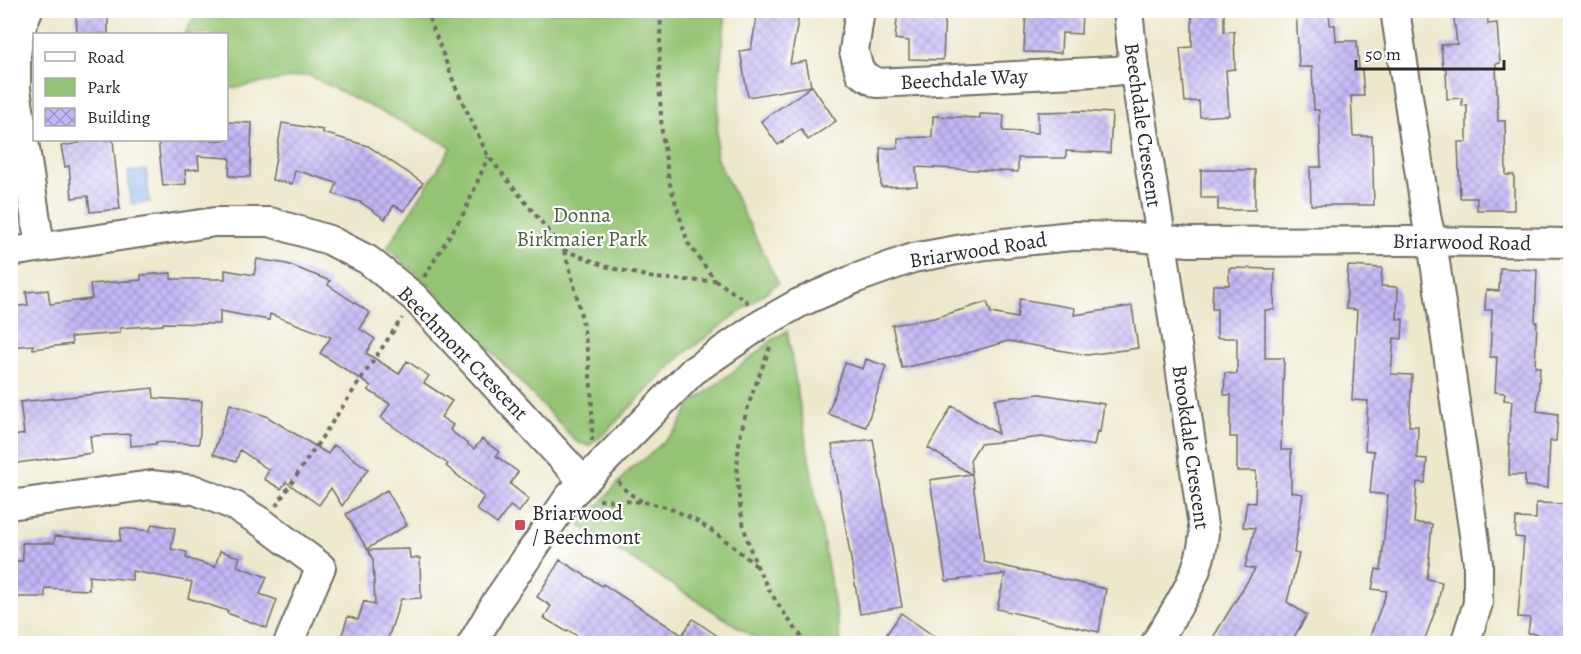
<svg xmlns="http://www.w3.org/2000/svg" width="1581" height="654" font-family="Alegreya,serif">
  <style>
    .park { fill: #94c473; stroke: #60784f; stroke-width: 1.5 }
    .water { fill: #76a8e1; stroke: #506a86; stroke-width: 1.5 }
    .building { fill: url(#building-cross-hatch) }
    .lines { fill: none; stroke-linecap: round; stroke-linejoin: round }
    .minor-casing { stroke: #6f6d63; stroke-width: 32 }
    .path { stroke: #6f6d63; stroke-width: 4; stroke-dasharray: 4.5 4.5; stroke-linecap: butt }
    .minor { stroke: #fff; stroke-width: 28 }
    .poi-dot { fill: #d1495b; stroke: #fff; stroke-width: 2 }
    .labels { text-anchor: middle; stroke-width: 4.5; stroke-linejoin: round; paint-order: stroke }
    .street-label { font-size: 21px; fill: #2b2b2b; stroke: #fff }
    .park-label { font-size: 21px; fill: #506144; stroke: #fff }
    .poi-label { font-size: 21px; fill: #2b2b2b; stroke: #fff; text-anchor: start }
  </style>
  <defs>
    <pattern id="building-cross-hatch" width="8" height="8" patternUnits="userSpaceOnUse" patternTransform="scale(1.5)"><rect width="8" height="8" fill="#c4b7f6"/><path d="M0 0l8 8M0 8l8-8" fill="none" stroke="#9f95c7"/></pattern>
  </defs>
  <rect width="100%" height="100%" fill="#fff"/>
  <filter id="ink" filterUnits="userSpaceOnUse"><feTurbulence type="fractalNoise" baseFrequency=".0167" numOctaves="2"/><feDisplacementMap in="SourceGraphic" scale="12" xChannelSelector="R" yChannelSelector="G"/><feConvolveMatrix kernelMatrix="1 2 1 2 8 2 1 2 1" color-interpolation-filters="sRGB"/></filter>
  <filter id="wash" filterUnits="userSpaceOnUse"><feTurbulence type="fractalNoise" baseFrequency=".008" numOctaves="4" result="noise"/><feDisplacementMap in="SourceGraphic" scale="24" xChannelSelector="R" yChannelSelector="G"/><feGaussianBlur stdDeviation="1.35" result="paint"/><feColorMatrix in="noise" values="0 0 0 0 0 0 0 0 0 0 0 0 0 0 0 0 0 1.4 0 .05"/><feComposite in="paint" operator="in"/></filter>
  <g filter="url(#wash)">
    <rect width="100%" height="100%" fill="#ede8cc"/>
    <path class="park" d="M197,11H726L720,70L716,157L778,283L681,356L604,434L589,446L577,442L429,285L387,248L452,147L308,75L227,89L226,34H185Z
      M787,331L841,643H763L580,526L634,465L645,459L677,429L691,404L757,353L772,340Z"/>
    <path class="water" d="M146,170L150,202L131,204L128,172Z"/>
    <g id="blocks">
      <path class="building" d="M758,10H800L790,64L806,61L811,86L748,97L740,51L751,49Z
        M898,10H945L943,60L909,59V41L895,39Z
        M1026,10H1082L1081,34L1062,33L1061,53L1024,52Z
        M1192,10H1224V32L1234,31L1235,69L1226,70L1229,115L1200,117L1199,101L1185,102L1180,48L1192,47Z
        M1296,10H1329L1330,25H1335L1336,41H1357L1359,70H1362L1364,96H1351L1353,136H1372L1374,205H1311L1310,167H1321L1319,110H1314L1312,67H1299Z
        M1453,10H1487L1488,24L1497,23L1500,63L1496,64L1498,121H1505L1506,175H1514V210H1477V198H1460L1458,142H1467V105L1462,106V98L1447,99L1446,68H1443L1441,45L1457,44Z
        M76,14H108V34H77Z
        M812,86L836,121L808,140L801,129L778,145L761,121Z
        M1081,111L1112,113L1110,153L1066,151V158H1018V172L916,167L917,186L881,187L880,148H898V138L932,137L933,116L980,118V114L1004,115L1003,131L1038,133V112Z
        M226,122L252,123L250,177L229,176L230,158L198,156L199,169L185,170L186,184L163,186L158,140H226Z
        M282,123L323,130V133L368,146L423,183L404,211L394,205L385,219L360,202L333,194L337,183L295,170L292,184L272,180Z
        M79,140H113L120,209L90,212L88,196L72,198L69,166L65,167L61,146L80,143Z
        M1201,170H1255V210H1218V198H1201Z
        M257,259L287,264L330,281L328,285L370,313L360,329L375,339L366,353L399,374L407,361L429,376L424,383L452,401L441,417L453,425L450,430L474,449L482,439L499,452L496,456L518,472L510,484L529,499L519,512L510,506L497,524L476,509L484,497L446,466L448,464L381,418L390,404L368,390L371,386L320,353L331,337L270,314L269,320L220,311V324L163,323V325L120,328V333L71,337L72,344L33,349V345L10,347V307L28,305L26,292L48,290L50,304L92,299L90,284L141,280V275L171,273V279H225V270L254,275Z
        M1348,266L1382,268L1381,286L1398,287L1397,319H1403L1402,339L1394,338L1391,374L1412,375L1409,426H1418L1417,458L1427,459L1425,483L1417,482L1414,523L1432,524L1429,557H1430L1427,579L1442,582L1438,603L1423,644H1367L1387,591L1372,589L1376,569L1381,570L1388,495L1370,493L1374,451L1365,450L1368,401L1352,400L1357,310L1346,309Z
        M1229,268L1275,269L1274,310H1265V358H1284L1281,450H1291V492L1303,494L1294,553L1299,554L1287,602L1307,615L1290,644H1209L1255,569L1245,567L1255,528L1243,527L1247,502L1255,503L1256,471H1237V437H1230L1231,395H1224L1225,373L1237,374V338H1217V309H1212L1213,285H1229Z
        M1500,268L1537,270L1535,322H1537L1535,367H1540L1537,411L1558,414L1556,441H1550L1548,488L1525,486V475H1509L1510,444H1508L1512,401L1504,400L1505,393L1495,392L1497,357H1490L1492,310H1485L1486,290L1499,291Z
        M1020,299L1075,308L1074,315L1132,306L1138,348L1087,355L1008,341L954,357L902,368L892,325L934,318L987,302L991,313L1017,318Z
        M866,359L886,366L866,427L828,414L845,363L863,369Z
        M153,388L154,398L202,401L199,444L156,442V444L131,446L130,434L90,436L92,453L10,464V437L24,434L20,402Z
        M1040,394L1104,404L1100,432L1097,431L1094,446L1042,437L980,444L970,460L984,562L1106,589L1099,632L997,609L1005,574L946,581L930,480L971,474L928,448L952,406L998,434L995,399Z
        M230,404L266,416L328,454L334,445L368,469L342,506L331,488L319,505L286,482L281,489L264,479L269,470L240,450L236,462L213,454Z
        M873,439L902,607L860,614L832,445Z
        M387,490L407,525L367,549L346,514Z
        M1536,503L1568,504L1567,545H1570V604L1565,644H1533L1537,634L1528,633L1530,618L1518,617L1524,538L1515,537L1516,518L1536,519Z
        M152,524L175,528L171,549L187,552L186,558L215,567L220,551L240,557L237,566L267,577L260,594L277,600L267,628L227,613L228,611L188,598L192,582L132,571V580L89,576V590L45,588V597H10V561H23L22,543H54L55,536L120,541L121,528L150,531Z
        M409,549L410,558H420L421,598L401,599L386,644L370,639L368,644H339L348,616L358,620L364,601L375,605L373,560L368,550Z
        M560,560L602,586L603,584L682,635L693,619L729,644H589L568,630L567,632L544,618L551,606L537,597Z
        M901,613L945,644H899L886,635Z"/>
    </g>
  </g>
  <g filter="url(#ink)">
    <use href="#blocks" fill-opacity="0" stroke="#6f6d63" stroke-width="1.5"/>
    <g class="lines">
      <g class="minor-casing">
        <path id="minor" d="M28,10L19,33L16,55V89L40,247
          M860,10L854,51L860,73L877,83L1114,71L1134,68
          M1128,10L1134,68L1165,262L1204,533C1201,575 1177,608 1155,644
          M1395,10L1427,221L1432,241L1478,563V603L1465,644
          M10,252L215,222H270L329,240L368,260L414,297L583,481
          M10,505L151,485L195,490L235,506L264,524L321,567L288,644
          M472,644L497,601L569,497L693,371L760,325L799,303L857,278L913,258L985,245L1072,236L1137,237L1189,242L1407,241L1570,243"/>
      </g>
      <path class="path" d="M426,10L456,88L488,156L564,250L608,267L654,278L700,281L715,280L688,243L669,181L662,133L659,80L661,10
        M564,251C584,313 594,376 592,441
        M424,277L465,211L488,157
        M715,280L746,301L750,306
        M770,347C758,379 744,411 739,444C734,482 741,531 757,566C769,594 789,620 807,644
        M618,481L627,492L643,502
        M599,500C613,501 627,501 641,502C686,507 723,537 756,566
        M276,506L402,318"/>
      <use href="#minor" class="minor"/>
    </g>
  </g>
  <rect class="poi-dot" x="514" y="519" width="12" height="12" rx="3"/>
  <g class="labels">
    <g class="street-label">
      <text transform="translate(964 79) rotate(-3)" y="7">Beechdale Way</text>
      <text transform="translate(1143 125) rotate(82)" y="7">Beechdale Crescent</text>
      <text transform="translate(1462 242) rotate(1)" y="7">Briarwood Road</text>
      <text transform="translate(978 250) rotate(-9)" y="7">Briarwood Road</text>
      <text transform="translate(463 353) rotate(46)" y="7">Beechmont Crescent</text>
      <text transform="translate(1191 447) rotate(82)" y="7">Brookdale Crescent</text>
    </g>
    <g class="park-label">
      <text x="582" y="222">Donna<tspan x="582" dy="24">Birkmaier Park</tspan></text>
    </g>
    <g class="poi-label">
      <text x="532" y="520">Briarwood<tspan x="532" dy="24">/ Beechmont</tspan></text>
    </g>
  </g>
  <rect width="1581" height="654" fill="none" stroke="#fff" stroke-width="36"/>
  <rect x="33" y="33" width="195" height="108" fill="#ffffff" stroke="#aaaaaa" stroke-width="1.5"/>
  <rect x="45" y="52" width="30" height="9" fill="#ffffff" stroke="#aaaaaa" stroke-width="1.5"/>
  <text x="87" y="63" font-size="18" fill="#2b2b2b">Road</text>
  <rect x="45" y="78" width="30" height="18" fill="#94c473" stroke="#aaaaaa" stroke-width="1.5"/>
  <text x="87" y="93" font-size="18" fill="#2b2b2b">Park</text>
  <rect x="45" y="108" width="30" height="18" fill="url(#building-cross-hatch)" stroke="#aaaaaa" stroke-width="1.5"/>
  <text x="87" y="123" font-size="18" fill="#2b2b2b">Building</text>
  <path d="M1356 60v9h148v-9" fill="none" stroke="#2b2b2b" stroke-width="3"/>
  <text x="1365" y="60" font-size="18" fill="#2b2b2b" stroke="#ffffff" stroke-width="4.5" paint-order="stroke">50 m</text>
</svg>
